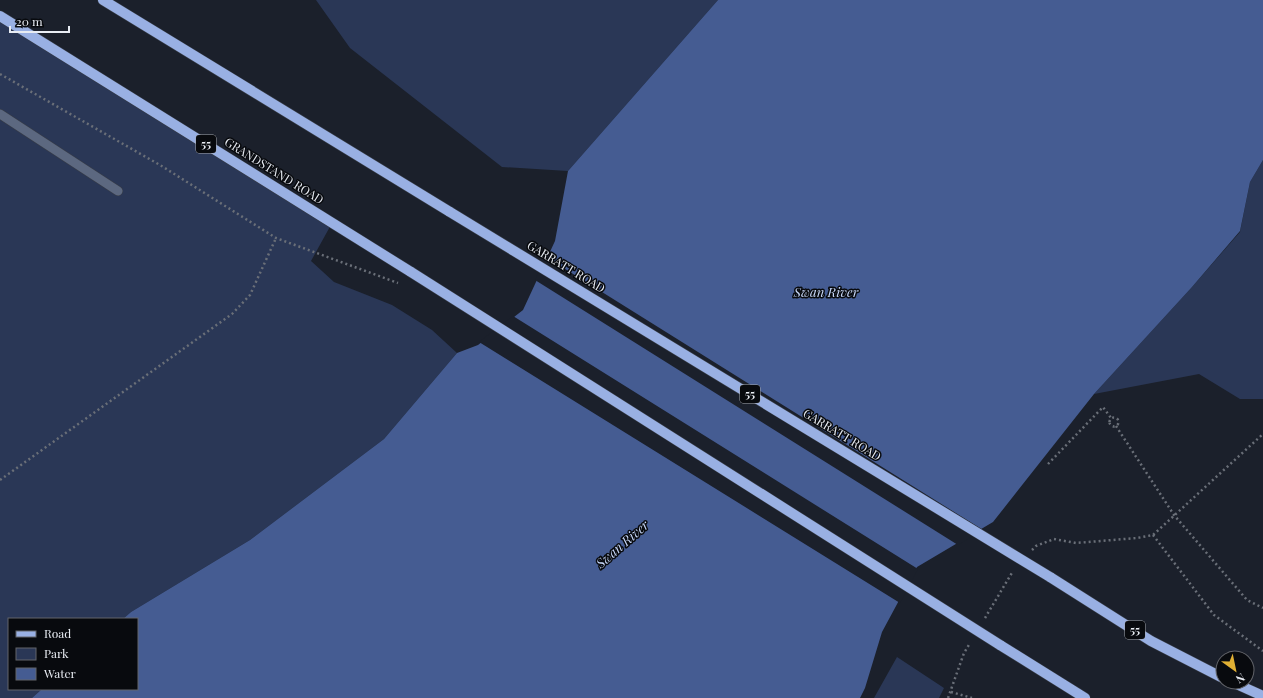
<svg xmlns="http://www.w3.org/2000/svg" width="1263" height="698" font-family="'Playfair Display',serif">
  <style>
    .green { fill: #2a3756 }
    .water { fill: #455c92 }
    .pier { fill: #1b202b }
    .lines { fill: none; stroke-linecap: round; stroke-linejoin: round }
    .service-casing { stroke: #383d47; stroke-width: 10 }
    .primary-casing { stroke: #383d47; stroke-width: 11 }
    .path { stroke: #6a6f78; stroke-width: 2.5; stroke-dasharray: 2 3; stroke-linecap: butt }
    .service { stroke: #5c6880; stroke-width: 9 }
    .primary { stroke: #99b0e3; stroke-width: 10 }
    .primary-bridge-casing { stroke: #383d47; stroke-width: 11; stroke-linecap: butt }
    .primary-bridge { stroke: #99b0e3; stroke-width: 10 }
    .labels { text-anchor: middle; stroke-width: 3; stroke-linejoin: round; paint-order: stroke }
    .shield { fill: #080a0e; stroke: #a5a8ae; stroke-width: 1 }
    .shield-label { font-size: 11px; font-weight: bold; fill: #e8ecf3 }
    .street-label { font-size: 12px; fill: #e8ecf3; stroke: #080a0e }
    .water-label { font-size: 13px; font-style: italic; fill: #c9d9fa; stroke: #080a0e }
  </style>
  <rect width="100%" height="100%" fill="#1b202b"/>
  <path class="green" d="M316,0H718L568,171L502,167L350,48Z
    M0,16L332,223L311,261L334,282L392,305L432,330L457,353L384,439L250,540L131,612L123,619H9V689H42L32,698H0Z
    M1263,160V399H1240L1199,374L1094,394L1192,287L1240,232L1250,182Z
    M897,657L944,688L939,698H874Z"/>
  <path class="water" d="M718,0H1263V160L1250,182L1240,231L1192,287L1094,394L993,522L917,567L882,632L865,688L860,698H32L42,689H137V619H123L131,612L250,540L384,439L457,353L478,345L523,310L555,241L568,171Z"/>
  <path class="pier" d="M546,257L983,530L958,545L535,280Z
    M513,316L918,569L900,603L479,342Z"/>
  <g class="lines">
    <g class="service-casing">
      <path id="service" d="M0,114L118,191"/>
    </g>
    <g class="primary-casing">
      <path id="primary" d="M103,0L450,212
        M0,16L411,272
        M1050,577L1151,641L1223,678
        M1000,645L1085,698
        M1232,682L1263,696"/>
    </g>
    <path class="path" d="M0,74L160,165L276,238L398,283
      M1109.5 422a4.5 4.5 0 1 1 9 0a4.5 4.5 0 1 1-9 0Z
      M1116,426L1174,515L1247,600L1263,608
      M1048,464L1103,407L1111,418
      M0,480L232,314L250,295L276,238
      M1153,535L1214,615L1263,651
      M1032,550L1036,546L1054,539L1076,543L1137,538L1153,535L1263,434
      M985,618L1013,571
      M951,692L972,698
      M948,698L964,653L970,643"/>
    <use href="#service" class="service"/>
    <use href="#primary" class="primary"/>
    <g class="primary-bridge-casing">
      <path id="primary-bridge" d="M450,212L1050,577
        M411,272L1000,645"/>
    </g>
    <use href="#primary-bridge" class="primary-bridge"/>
  </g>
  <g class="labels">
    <g class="shield">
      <rect x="196" y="135" width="20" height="18" rx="3"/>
      <rect x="740" y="385" width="20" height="18" rx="3"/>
      <rect x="1125" y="621" width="20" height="18" rx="3"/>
    </g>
    <g class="shield-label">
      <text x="206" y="148">55</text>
      <text x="750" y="398">55</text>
      <text x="1135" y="634">55</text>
    </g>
    <g class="street-label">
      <text transform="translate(274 171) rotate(32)" y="4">GRANDSTAND ROAD</text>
      <text transform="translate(566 267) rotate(31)" y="4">GARRATT ROAD</text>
      <text transform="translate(842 435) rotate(31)" y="4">GARRATT ROAD</text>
    </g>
    <g class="water-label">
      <text x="826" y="297">Swan River</text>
      <text transform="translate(622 544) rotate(-41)" y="5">Swan River</text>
    </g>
  </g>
  <rect x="8" y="618" width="130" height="72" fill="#080a0e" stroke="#62646a"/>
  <rect x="16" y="631" width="20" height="6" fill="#99b0e3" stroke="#62646a"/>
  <text x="44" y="638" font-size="12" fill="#e8ecf3">Road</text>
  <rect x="16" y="648" width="20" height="12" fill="#2a3756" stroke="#62646a"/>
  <text x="44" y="658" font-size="12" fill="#e8ecf3">Park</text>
  <rect x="16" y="668" width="20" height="12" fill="#455c92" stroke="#62646a"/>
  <text x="44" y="678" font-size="12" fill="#e8ecf3">Water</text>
  <g transform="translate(1235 670) rotate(147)"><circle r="19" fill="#080a0e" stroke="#62646a"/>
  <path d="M0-3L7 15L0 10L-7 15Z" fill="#e0b034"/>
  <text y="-6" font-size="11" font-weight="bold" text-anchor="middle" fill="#e8ecf3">N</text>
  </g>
  <path d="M10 26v6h59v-6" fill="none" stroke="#e8ecf3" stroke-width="2"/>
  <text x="16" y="26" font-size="12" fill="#e8ecf3" stroke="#080a0e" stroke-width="3" paint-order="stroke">20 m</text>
</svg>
